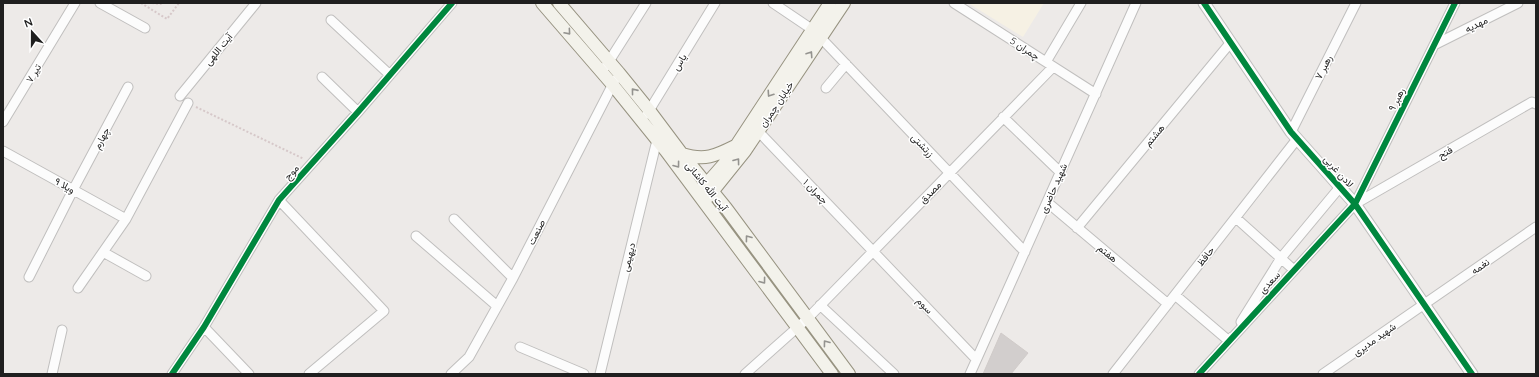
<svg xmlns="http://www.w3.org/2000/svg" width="1539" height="377" font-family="Quicksand,Vazirmatn,sans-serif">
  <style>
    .education { fill: #f6f1e4 }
    .building { fill: #d2cecd; stroke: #d0cbc9 }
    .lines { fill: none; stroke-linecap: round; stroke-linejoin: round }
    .minor-casing { stroke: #c0bfbe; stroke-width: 11 }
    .tertiary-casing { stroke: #c0bfbe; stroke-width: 13 }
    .secondary-casing { stroke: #979381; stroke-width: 14 }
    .path { stroke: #d6c8c9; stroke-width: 2; stroke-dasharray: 2 2; stroke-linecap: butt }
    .minor { stroke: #fcfcfc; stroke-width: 9 }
    .tertiary { stroke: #fcfcfc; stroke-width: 11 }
    .secondary { stroke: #f3f2eb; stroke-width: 12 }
    .cycleway-casing { stroke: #fff; stroke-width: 8 }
    .cycleway { stroke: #00873e; stroke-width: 6 }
    .oneway { stroke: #94938f }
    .labels { text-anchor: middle; stroke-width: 3; stroke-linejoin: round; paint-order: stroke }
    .street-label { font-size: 10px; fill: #1f1f1f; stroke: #fff }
  </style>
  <rect width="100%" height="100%" fill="#edeae8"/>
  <path class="education" d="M968,3H1044L1023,37Z"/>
  <path class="building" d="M1001,333L1028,353L1011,374H983Z"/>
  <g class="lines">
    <g class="minor-casing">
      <path id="minor" d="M100,3L145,28
        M773,3L813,30
        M954,3L1096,94
        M331,20L390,75
        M821,38L1025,252
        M1434,45L1518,3
        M1046,62L1081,3
        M606,66L646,3
        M322,77L358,112
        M826,88L846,64
        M180,96L256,3
        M647,114L715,3
        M1003,117L1060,172
        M3,122L75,3
        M758,131L976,359
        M1291,132L1356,3
        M3,151L126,219
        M279,200L384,311L309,374
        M1047,202L1168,304
        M1355,204L1532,102L1536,104
        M1236,218L1294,270
        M454,219L513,278
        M1077,228L1231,42
        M416,236L497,306
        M103,252L146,276
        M29,277L73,190L128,87
        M78,288L126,219L188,103
        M1175,295L1229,341L1232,337
        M820,305L894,374
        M1241,322L1281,258L1340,187
        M204,327L249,374
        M520,347L584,374
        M52,374L62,330
        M172,374L204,327L279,200L358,112L452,3
        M451,374L469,357L513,278L615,80
        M600,374L657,140L659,137
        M745,374L808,318L1053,67
        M970,374L1136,3
        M1113,374L1297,139
        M1199,374L1355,204L1455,3
        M1323,374L1536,227"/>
    </g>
    <g class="tertiary-casing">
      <path id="tertiary" d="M1204,3L1291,132L1355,204L1472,374"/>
    </g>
    <g class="secondary-casing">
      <path id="secondary" d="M542,3L612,84L666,151L832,374
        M559,3L619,73L649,110L682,154L726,208L849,374
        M682,154C705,161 715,156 735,146
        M702,189L724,164L830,3
        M708,197L745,151L844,3"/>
    </g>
    <path class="path" d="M141,3L167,19L179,3
      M152,3L160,4L163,3
      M196,107L304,159"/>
    <use href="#minor" class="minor"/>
    <use href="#tertiary" class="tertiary"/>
    <use href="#secondary" class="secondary"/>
    <g class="cycleway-casing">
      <path id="cycleway" d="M1204,3L1291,132L1355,204L1472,374
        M172,374L204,327L279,200L358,112L452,3
        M1199,374L1355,204L1455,3"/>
    </g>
    <use href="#cycleway" class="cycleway"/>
  </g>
  <defs><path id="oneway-chevron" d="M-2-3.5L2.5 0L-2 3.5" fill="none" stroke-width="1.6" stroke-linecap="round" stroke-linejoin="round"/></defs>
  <g class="oneway">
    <use href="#oneway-chevron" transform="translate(568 32) rotate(49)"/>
    <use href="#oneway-chevron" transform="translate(810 54) rotate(-56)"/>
    <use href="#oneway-chevron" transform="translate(634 91) rotate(-129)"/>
    <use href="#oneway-chevron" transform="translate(770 94) rotate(124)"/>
    <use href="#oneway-chevron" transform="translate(737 161) rotate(-53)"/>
    <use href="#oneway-chevron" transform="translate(677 165) rotate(53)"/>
    <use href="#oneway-chevron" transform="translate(748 238) rotate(-127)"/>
    <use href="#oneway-chevron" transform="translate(763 281) rotate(53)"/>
    <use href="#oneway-chevron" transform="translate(826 343) rotate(-127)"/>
  </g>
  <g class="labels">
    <g class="street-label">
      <text transform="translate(1476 24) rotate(-26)" y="4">مهدیه</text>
      <text transform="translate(1025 48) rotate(33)" y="4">چمران 5</text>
      <text transform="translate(218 49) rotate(-51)" y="4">آیت اللهی</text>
      <text transform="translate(679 62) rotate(-58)" y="4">یاس</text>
      <text transform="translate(1323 67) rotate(-63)" y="4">رهبر ۷</text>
      <text transform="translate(33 73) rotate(-59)" y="4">۷ تیر</text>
      <text transform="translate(1396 99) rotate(-63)" y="4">رهبر ۹</text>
      <text transform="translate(776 104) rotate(-56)" y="4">خیابان چمران</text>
      <text transform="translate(1154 135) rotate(-50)" y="4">هشتم</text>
      <text transform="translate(101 138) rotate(-62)" y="4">چهارم</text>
      <text transform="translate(923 145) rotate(46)" y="4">زرتشتی</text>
      <text transform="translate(1445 152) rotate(-30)" y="4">فتح</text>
      <text transform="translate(1339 171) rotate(48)" y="4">لادن غربی</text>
      <text transform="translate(291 172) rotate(-48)" y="4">موج</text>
      <text transform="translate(65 185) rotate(29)" y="4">ویلا ۹</text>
      <text transform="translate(707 186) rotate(51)" y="4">آیت الله کاشانی</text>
      <text transform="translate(1053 188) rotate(-66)" y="4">شهید حاضری</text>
      <text transform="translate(816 191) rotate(46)" y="4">چمران ۱</text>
      <text transform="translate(930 192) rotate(-46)" y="4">مصدق</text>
      <text transform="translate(536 232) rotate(-63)" y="4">صنعت</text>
      <text transform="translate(1108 253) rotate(40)" y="4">هفتم</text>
      <text transform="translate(1205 256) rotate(-52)" y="4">حافظ</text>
      <text transform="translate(628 257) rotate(-76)" y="4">دیهیمی</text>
      <text transform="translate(1480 266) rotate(-35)" y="4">نغمه</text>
      <text transform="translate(1269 282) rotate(-48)" y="4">سعدی</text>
      <text transform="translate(925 305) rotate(46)" y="4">سوم</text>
      <text transform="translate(1374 339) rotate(-35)" y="4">شهید مدیری</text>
    </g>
  </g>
  <rect width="1539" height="377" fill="none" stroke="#1f1f1f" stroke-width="8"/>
  <g transform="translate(32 32) rotate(339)" stroke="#ffffff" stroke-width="3" paint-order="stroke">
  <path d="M0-3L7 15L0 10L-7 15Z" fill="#1f1f1f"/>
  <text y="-6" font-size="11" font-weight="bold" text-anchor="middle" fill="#1f1f1f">N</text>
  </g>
</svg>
